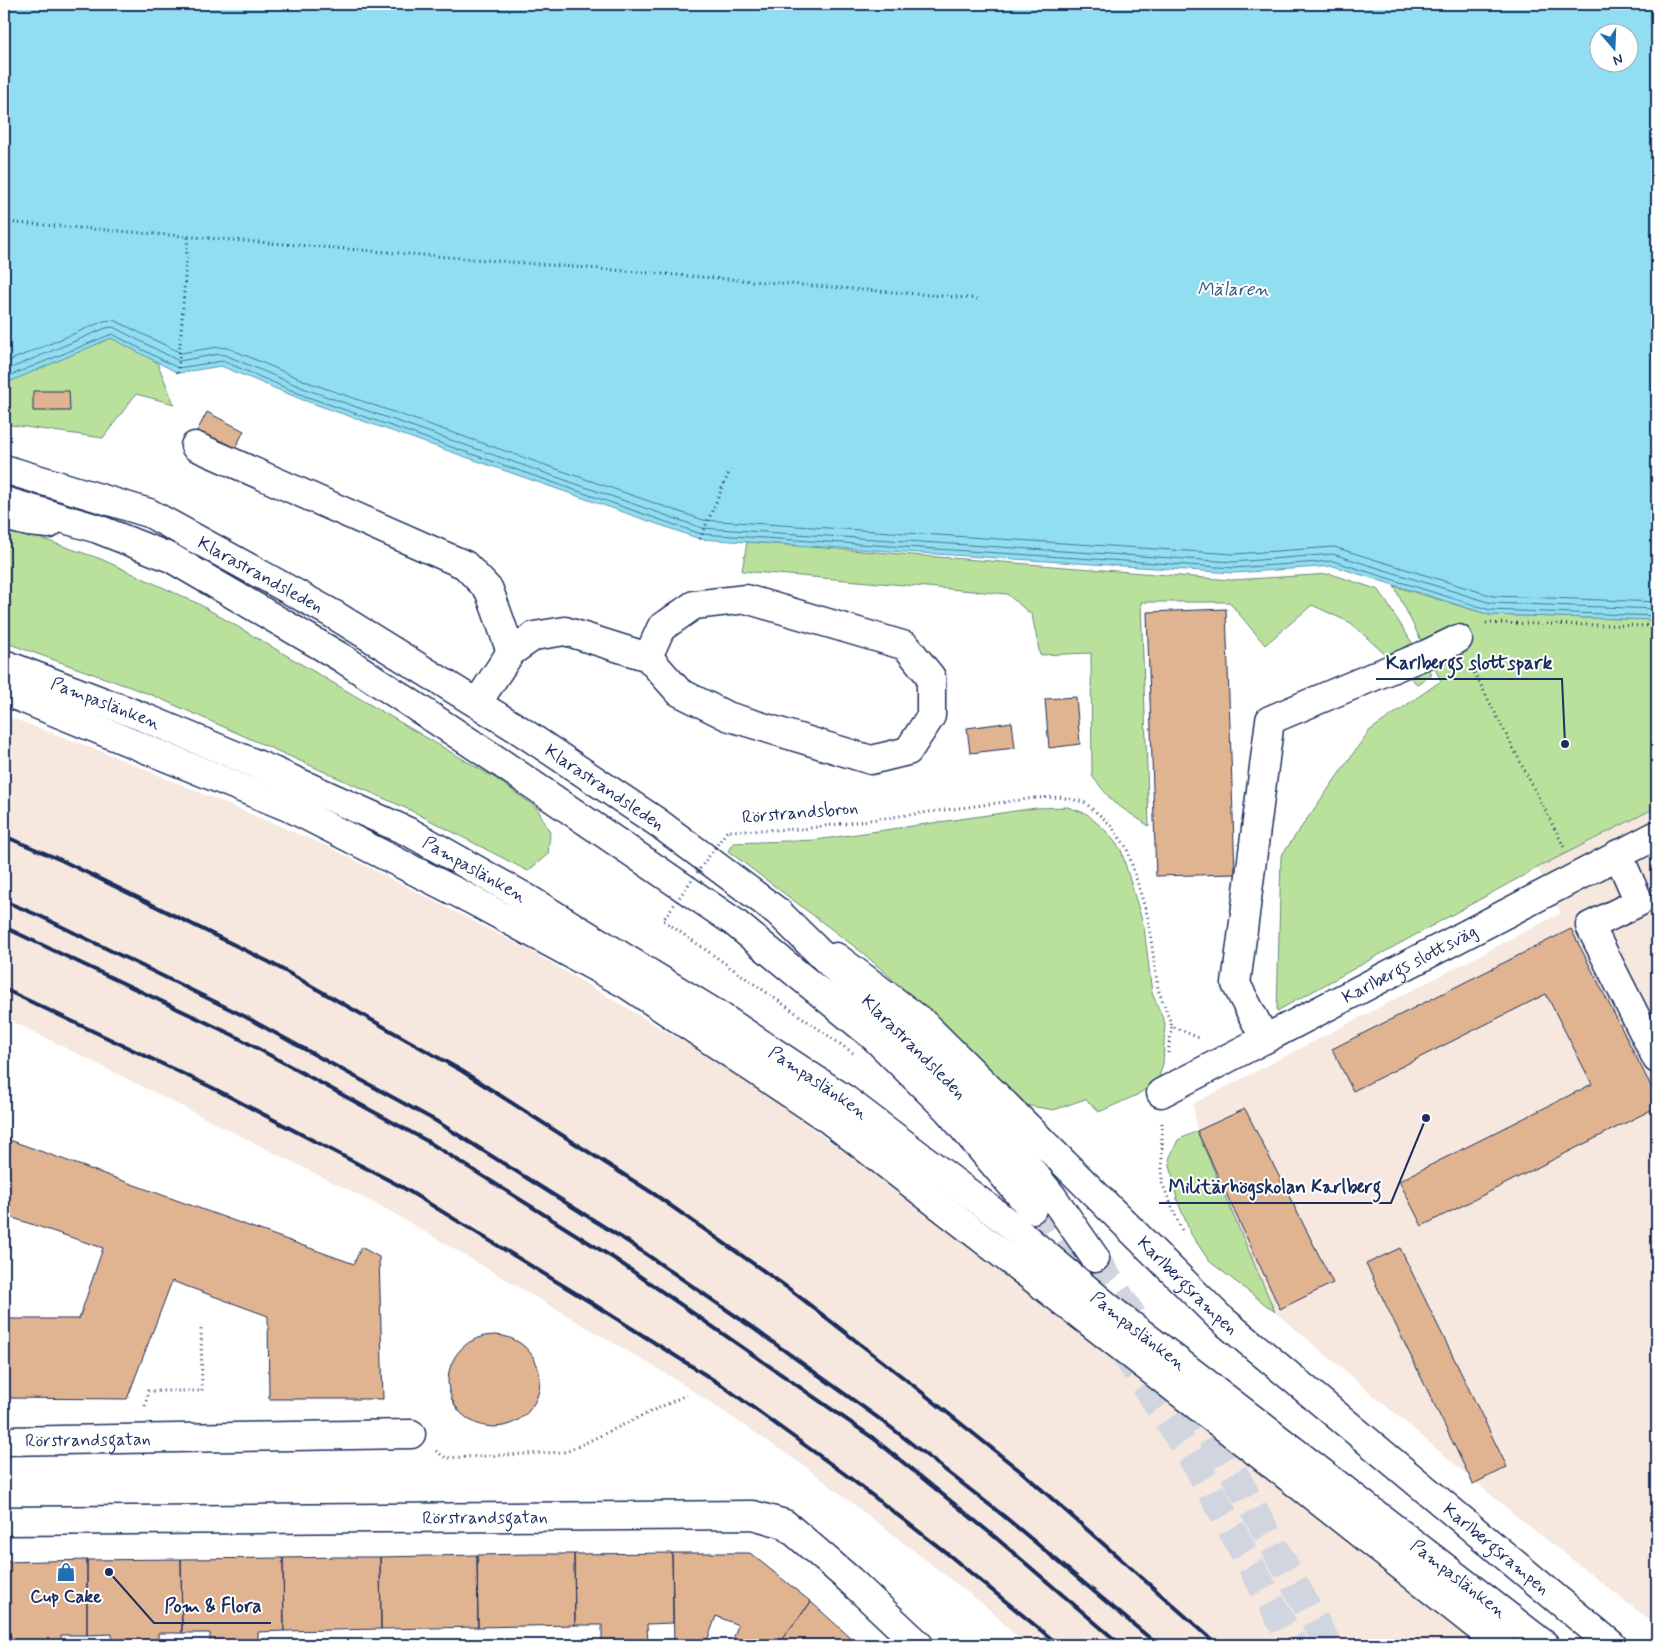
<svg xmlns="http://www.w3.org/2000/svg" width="1661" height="1649" font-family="Mynerve,sans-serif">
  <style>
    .built { fill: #f6e8de }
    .green { fill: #bae19c; stroke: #6a887d }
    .water { fill: #90deef; stroke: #6198b5; fill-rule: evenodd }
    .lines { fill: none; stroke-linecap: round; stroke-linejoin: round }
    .shore { stroke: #4a7598; stroke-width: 1 }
    .building { fill: #e0b491; stroke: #1b2f5e }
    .highway-tunnel { stroke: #d1d5df; stroke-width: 28; stroke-dasharray: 28 14; stroke-linecap: butt }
    .minor-casing { stroke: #1b2f5e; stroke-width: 31 }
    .major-casing { stroke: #1b2f5e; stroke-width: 31 }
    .highway-casing { stroke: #1b2f5e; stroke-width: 31 }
    .path { stroke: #1b2f5e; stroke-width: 3; stroke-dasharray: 1 4; stroke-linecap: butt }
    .minor { stroke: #fff; stroke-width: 28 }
    .major { stroke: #fff; stroke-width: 28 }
    .highway { stroke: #fff; stroke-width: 28 }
    .rail { stroke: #1b2f5e; stroke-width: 4 }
    .path-bridge { stroke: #1b2f5e; stroke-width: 3; stroke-dasharray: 1 4; stroke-linecap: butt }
    .labels { text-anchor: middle; stroke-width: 4; stroke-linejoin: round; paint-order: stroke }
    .street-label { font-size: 18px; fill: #1b2f5e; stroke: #fff }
    .poi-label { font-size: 18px; font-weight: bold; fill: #1b2f5e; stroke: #fff }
    .water-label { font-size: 19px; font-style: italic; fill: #385b82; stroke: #fff }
    .leader { fill: none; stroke: #1b2f5e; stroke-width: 2 }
    .callout-dot { fill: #1b2f5e; stroke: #fff; stroke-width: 2 }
    .callout-label { font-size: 19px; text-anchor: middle; font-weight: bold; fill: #1b2f5e; stroke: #fff; stroke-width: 4; stroke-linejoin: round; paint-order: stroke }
  </style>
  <rect width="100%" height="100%" fill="#fff"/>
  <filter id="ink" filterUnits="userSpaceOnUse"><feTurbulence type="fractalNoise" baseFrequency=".02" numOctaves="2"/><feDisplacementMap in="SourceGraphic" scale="10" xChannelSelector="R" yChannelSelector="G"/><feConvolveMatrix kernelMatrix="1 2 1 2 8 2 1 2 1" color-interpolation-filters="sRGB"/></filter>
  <g filter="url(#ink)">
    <path class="built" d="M1394,586L1490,615L1657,620V1626L1515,1515L1275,1312L1197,1131L1193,1104L1561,913L1441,681Z
      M4,715L111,755L329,847L529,950L735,1072L996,1263L1478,1645H1025L989,1609L803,1465L678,1381L388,1210L4,1017Z"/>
    <path class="green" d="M111,338L157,362L174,404L136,394L103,438L4,424V384Z
      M4,526L101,559L199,604L495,778L537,808L550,832L548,854L528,871L410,810L152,695L4,642Z
      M747,542L1231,580L1331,574L1379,590L1432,675L1417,684L1351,623L1312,605L1265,645L1229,602H1141L1149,826L1113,802L1092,776L1091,653L1040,655L1032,615L1007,594L742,571Z
      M1394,586L1490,615L1657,620V807L1537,868L1277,1011L1281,856L1369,731L1441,681Z
      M1068,807L1087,814L1108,833L1121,850L1144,927L1152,993L1165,1023L1163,1064L1158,1080L1137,1095L1099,1112L1085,1099L1054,1110L1025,1105L964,1043L863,953L728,851L733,843L816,840L1036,808Z
      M1197,1131L1275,1312L1209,1261L1191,1234L1177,1200L1169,1159L1178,1140Z"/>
    <path class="water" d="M4,4H1657V620L1490,615L1333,566L1234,573L700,539L303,400L221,366L178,373L111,338L4,384ZM1598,32H1628V62H1598Z"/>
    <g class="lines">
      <path class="shore" d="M4,363L104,321L114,320L181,353L218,347L228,348L310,383L703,520L1234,554L1334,547L1493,596L1657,602
        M4,371L106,328L113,327L179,361L219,354L225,355L308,390L702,528L1234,562L1333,554L1491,603L1657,609
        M4,378L112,334L178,368L223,361L305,396L701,534L1234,568L1333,561L1490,610L1657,616"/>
    </g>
    <path class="building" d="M33,391H69L70,411H33Z
      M207,412L244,431L233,452L196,433Z
      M1226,609L1235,874L1156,876L1147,612Z
      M1076,697L1080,744L1049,748L1045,699Z
      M1012,722L1015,748L970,753L967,728Z
      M1571,929L1657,1098V1107L1422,1226L1399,1181L1592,1084L1546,994L1353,1091L1332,1049Z
      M1245,1109L1333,1283L1280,1309L1197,1131Z
      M4,1138L354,1264L361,1247L379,1257L383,1399H269L268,1316L172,1281L127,1399L4,1398V1319H79L103,1248L4,1215Z
      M1400,1248L1507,1467L1473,1484L1366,1264Z
      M448 1381a46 46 0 1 1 92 0a46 46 0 1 1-92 0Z
      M672,1553H750L811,1602L777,1645H731L738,1625L716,1616L706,1644L674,1645Z
      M672,1553L673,1623L647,1624L648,1645H602V1625H575L574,1554Z
      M535,1554H574L575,1625L478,1627L477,1555Z
      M477,1555L478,1627L381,1629L380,1557Z
      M338,1557H380L381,1629L284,1631L283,1558Z
      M283,1558L284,1631L258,1632V1645H210V1633H182L181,1559Z
      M181,1559L182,1633H158V1645H112V1634L87,1635V1560Z
      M87,1560V1635H61V1645H11V1636H4V1562Z
      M811,1602L852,1639L860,1645H777Z"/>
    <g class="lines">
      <path class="highway-tunnel" d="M1032,1209L1074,1275
        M1095,1258L1143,1332
        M1122,1349L1200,1471L1294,1645
        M1188,1402L1230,1466L1328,1645"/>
      <g class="minor-casing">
        <g id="minor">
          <path d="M195,446L465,565L489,590L511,652"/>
          <path d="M477,703L511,652L534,636L565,631L648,657L679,692L727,716L871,760L908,751L931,716V677L906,646L746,599L694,605L661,628L648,657"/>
          <path d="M1618,854L1639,902L1590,926L1657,1059"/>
          <path d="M1265,1039L1236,984L1270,720L1427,654L1458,639"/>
          <path id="s1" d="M1161,1093L1657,835"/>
          <path id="s2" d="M4,1441L411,1434"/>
          <path id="s3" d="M4,1521L753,1515L785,1524L850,1580L919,1645"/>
        </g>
      </g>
      <g class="major-casing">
        <g id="major">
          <path d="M4,516L28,522L49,524"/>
          <path id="s4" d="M4,664L143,717L273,771L411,833L528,899L721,1017L846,1100L1003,1219L1114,1312L1545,1645"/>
          <path d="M4,691L293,809L474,901L628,985L827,1118L1300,1486L1501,1645"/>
          <path id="s5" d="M836,957L922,1022L1219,1317L1612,1645"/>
        </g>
      </g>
      <g class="highway-casing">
        <g id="highway">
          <path id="s6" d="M4,469L149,513L333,614L518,729L657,822L778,912L933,1065L1009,1143L1052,1196L1095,1258"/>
          <path d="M4,501L98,529L171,558L342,658L501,763L734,922L874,1037L947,1109L1032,1209"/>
        </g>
      </g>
      <path class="path" d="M4,222L981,299
        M178,373L188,236
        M700,539L730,470
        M1486,623L1657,626
        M1472,668L1564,847
        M1035,798L1060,797L1084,802L1109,823L1127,848L1148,918L1158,989L1172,1026L1199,1038
        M1168,1053L1172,1026
        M1162,1123V1183L1183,1233
        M145,1406L148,1391H202L201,1325
        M436,1451L446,1458L566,1452L686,1395"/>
      <use href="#minor" class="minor"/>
      <use href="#major" class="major"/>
      <use href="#highway" class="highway"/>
      <path class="rail" d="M4,836L61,860L269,962L462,1071L654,1194L788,1288L909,1382L1024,1474L1218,1645
        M4,901L40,916L244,1016L436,1121L630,1243L753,1328L884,1422L1005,1517L1158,1645
        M4,927L233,1035L427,1141L615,1259L873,1438L995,1537L1121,1645
        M4,989L211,1087L402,1187L590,1302L723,1386L846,1475L949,1555L1059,1645"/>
      <path class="path-bridge" d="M853,1053L663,920L727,831L802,829L1035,798"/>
    </g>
  </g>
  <defs>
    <g id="shop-bare" transform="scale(1.5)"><path d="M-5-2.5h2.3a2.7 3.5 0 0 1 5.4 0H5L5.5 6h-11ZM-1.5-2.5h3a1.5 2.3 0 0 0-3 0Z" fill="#1f6fb2" stroke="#fff" stroke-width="2.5" paint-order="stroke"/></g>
  </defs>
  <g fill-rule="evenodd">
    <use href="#shop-bare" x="66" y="1572"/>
  </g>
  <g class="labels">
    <g class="street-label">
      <text dy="6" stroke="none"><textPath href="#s6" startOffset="279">Klarastrandsleden</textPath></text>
      <text dy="6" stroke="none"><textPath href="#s4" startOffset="109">Pampaslänken</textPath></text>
      <text dy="6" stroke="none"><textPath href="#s6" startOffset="684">Klarastrandsleden</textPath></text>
      <text transform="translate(800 812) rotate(-5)" y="6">Rörstrandsbron</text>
      <text dy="6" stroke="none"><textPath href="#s4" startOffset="514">Pampaslänken</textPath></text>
      <text dy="6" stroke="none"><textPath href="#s1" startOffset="280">Karlbergs slottsväg</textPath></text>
      <text dy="6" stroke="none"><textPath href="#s6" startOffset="1089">Klarastrandsleden</textPath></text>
      <text dy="6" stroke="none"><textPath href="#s4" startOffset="919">Pampaslänken</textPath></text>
      <text dy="6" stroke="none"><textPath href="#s5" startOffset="482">Karlbergsrampen</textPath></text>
      <text dy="6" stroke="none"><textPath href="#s4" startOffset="1324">Pampaslänken</textPath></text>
      <text dy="6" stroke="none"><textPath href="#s2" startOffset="84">Rörstrandsgatan</textPath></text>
      <text dy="6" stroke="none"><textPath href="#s3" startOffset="481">Rörstrandsgatan</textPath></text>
      <text dy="6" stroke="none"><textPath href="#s5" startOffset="888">Karlbergsrampen</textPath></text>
      <text dy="6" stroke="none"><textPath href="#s4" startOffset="1729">Pampaslänken</textPath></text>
    </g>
    <g class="poi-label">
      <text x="66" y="1602">Cup Cake</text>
    </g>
    <g class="water-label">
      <text x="1233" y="295">Mälaren</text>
    </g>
  </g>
  <path class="leader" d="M1565 744L1562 679H1376M1426 1118L1391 1203H1159M109 1572L154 1623H271"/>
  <g class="callout-dot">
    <circle cx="1565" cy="744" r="5"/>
    <circle cx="1426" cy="1118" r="5"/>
    <circle cx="109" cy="1572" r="5"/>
  </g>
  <g class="callout-label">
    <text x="1469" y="669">Karlbergs slottspark</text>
    <text x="1275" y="1193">Militärhögskolan Karlberg</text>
    <text x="213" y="1612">Pom &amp; Flora</text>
  </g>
  <rect width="1661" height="1649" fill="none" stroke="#fff" stroke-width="20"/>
  <rect x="10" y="10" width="1641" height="1629" fill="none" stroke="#1b2f5e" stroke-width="2" filter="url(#ink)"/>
  <g transform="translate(1614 48) rotate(161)"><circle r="24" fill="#ffffff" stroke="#a4acbf"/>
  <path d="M0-4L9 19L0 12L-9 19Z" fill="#1f6fb2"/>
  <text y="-8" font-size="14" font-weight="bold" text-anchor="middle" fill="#1b2f5e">N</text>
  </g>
</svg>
